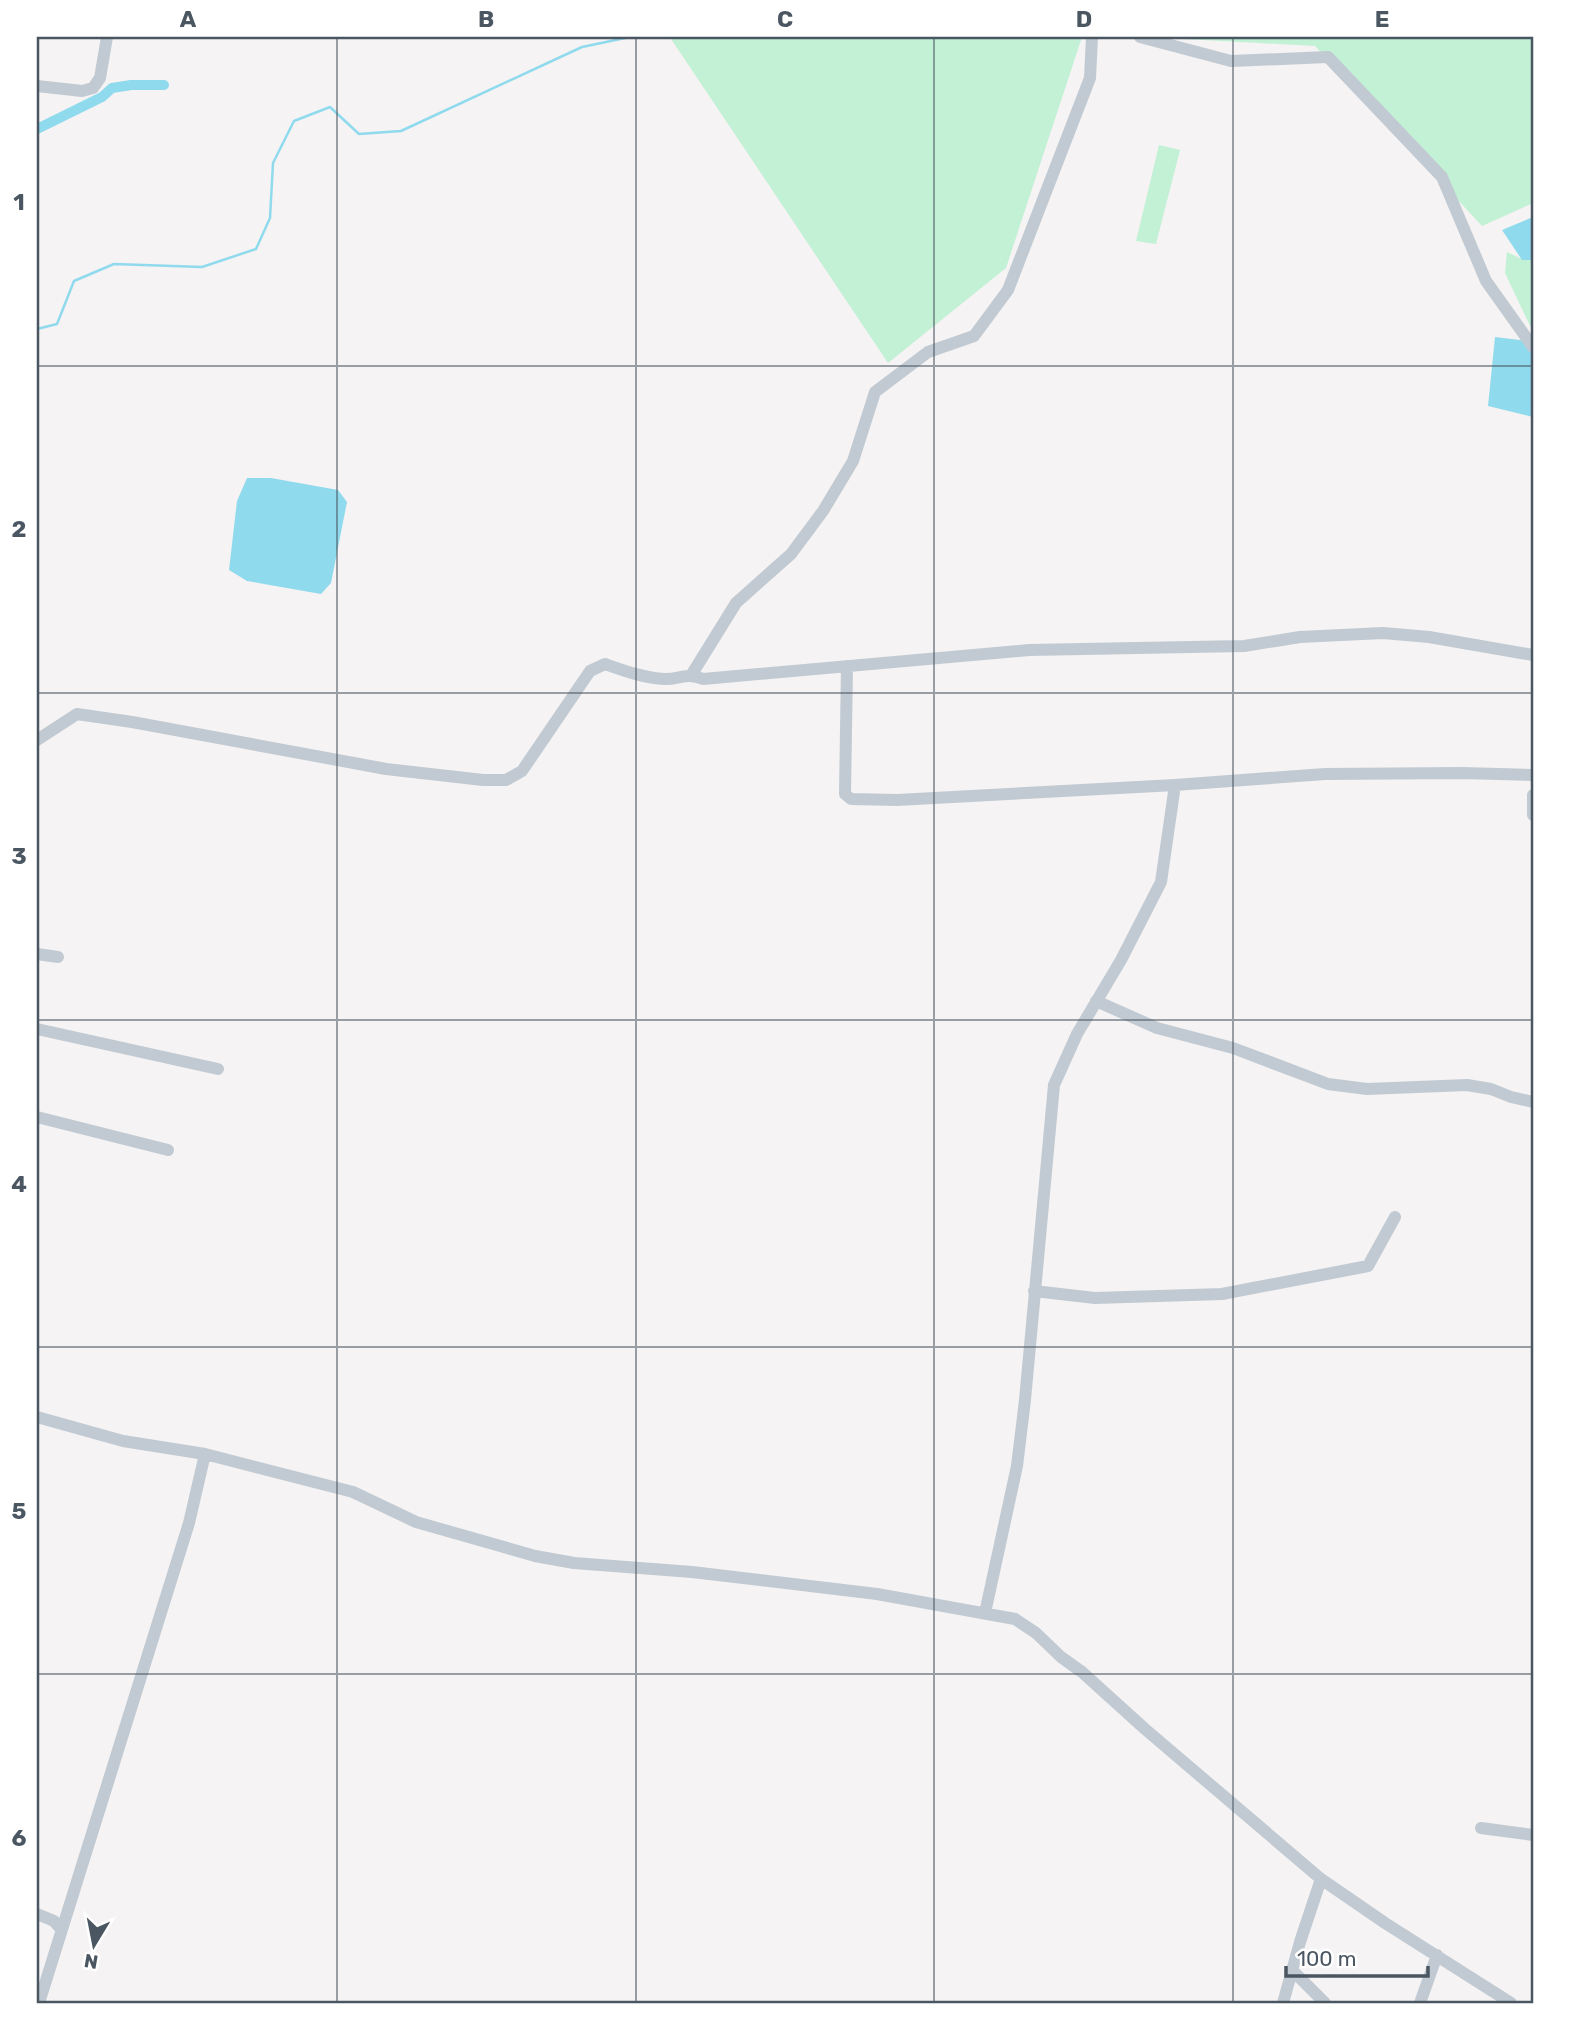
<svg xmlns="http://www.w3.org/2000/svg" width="1570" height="2040" font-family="Rubik,sans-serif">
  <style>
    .green { fill: #c3f1d5 }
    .water { fill: #90daee }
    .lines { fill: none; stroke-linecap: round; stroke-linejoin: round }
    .stream { stroke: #90daee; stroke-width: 2.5 }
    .canal { stroke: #90daee; stroke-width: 10 }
    .minor { stroke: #c1cad2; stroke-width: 12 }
    .grid { fill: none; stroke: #4a5661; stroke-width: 2; stroke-opacity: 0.55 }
    .neatline { fill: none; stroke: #4a5661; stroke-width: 2.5 }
    .grid-label { font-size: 23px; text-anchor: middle; font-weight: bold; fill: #4a5661 }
  </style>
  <rect width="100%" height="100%" fill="#f5f3f3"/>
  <path class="green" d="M673,37H1082L1006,268L888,363L671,39Z
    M1147,37H1533V203L1482,226L1315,46Z
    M1159,145L1180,150L1156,244L1136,241Z
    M1507,252L1522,259L1533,260V327L1530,326L1505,273Z"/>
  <path class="water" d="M1533,217V260H1522L1502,230Z
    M1495,337L1528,341L1533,351V417L1488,406Z
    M247,478H271L338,490L347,502L331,583L321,594L247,581L229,570L237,501Z"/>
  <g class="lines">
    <path class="stream" d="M37,329L57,324L74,281L114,264L202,267L256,249L270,218L273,163L294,121L330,107L359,134L401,131L582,47L630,37"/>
    <path class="canal" d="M37,129L102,97L112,88L131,85H164"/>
    <path class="minor" d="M1140,37L1231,61L1328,57L1442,177L1486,281L1533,347
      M37,86L82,91L93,88L100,78L107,37
      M847,666L845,794L851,799L897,800L1175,785L1325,774L1462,773L1533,775
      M692,674L736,603L791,554L823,511L853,461L875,392L928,352L974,336L1008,290L1090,78L1092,37
      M37,740L77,714L132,722L386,769L483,780H506L522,771L590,671L605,664C625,671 644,678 665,679C681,679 686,672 703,679L1029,650L1244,646L1300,637L1383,633L1429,637L1533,655
      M1533,795V815
      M37,954L58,957
      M1096,1001L1157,1028L1233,1048L1328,1084L1367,1089L1467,1085L1491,1089L1511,1097L1533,1102
      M37,1029L218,1069
      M37,1117L168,1150
      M1034,1291L1095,1298L1222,1294L1368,1266L1395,1217
      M37,1417L123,1441L205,1454L353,1492L416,1522L535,1556L574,1563L692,1572L877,1594L1015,1619L1036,1633L1061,1657L1082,1672L1145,1729L1321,1879L1385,1923L1511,2003
      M985,1613L1017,1466L1025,1400L1054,1085L1077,1034L1121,960L1161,882L1175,785
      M1481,1828L1533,1835
      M37,1914L54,1921L61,1929
      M1292,1970L1325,2003
      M39,2003L189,1523L205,1454
      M1283,2003L1300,1942L1321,1879
      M1420,2003L1437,1955"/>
  </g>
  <path class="grid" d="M337,37V2003M636,37V2003M934,37V2003M1233,37V2003M37,366H1533M37,693H1533M37,1020H1533M37,1347H1533M37,1674H1533"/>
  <rect width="1570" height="2040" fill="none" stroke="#ffffff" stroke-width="77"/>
  <g transform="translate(94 1945) rotate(190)" stroke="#ffffff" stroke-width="5" paint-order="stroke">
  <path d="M0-5L12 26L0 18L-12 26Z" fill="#4a5661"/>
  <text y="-10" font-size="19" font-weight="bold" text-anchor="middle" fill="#4a5661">N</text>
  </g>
  <path d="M1286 1966v10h142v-10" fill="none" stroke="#4a5661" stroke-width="3.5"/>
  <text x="1297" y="1966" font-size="21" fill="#4a5661" stroke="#ffffff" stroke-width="5" paint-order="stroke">100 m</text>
  <rect x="38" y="38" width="1494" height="1964" class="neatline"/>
  <g class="grid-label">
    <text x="188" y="27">A</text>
    <text x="486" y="27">B</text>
    <text x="785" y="27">C</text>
    <text x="1084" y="27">D</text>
    <text x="1382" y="27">E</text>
    <text x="19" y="210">1</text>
    <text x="19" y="537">2</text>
    <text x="19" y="864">3</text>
    <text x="19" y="1192">4</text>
    <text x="19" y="1519">5</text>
    <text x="19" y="1846">6</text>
  </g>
</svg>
